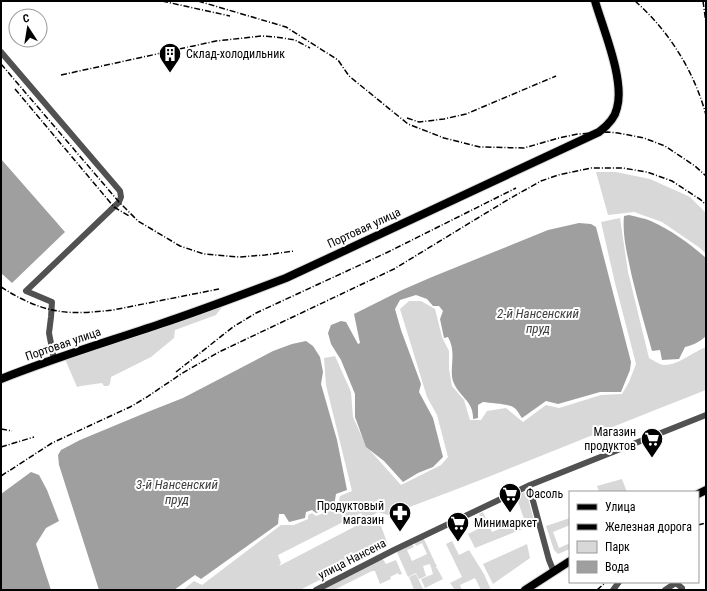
<svg xmlns="http://www.w3.org/2000/svg" width="707" height="591" font-family="'Roboto Condensed',sans-serif">
  <style>
    .green { fill: #d8d8d8 }
    .water { fill: #9f9f9f }
    .lines { fill: none; stroke-linecap: round; stroke-linejoin: round }
    .major-casing { stroke: #dbdbdb; stroke-width: 10 }
    .minor { stroke: #515151; stroke-width: 6 }
    .major { stroke: #000; stroke-width: 8 }
    .rail { stroke: #000; stroke-width: 1.5; stroke-dasharray: 6 2 1 2; stroke-linecap: butt }
    .labels { text-anchor: middle; stroke-width: 4; stroke-linejoin: round; paint-order: stroke }
    .poi-label { font-size: 12px; fill: #000; stroke: #fff; text-anchor: start }
    .street-label { font-size: 12px; fill: #000; stroke: #fff }
    .water-label { font-size: 13px; font-style: italic; fill: #404040; stroke: #fff }
  </style>
  <rect width="100%" height="100%" fill="#fff"/>
  <path class="green" d="M596,172H616L650,179L690,197L706,213V254L700,248L662,222L634,212L608,215Z
    M620,218L628,272L649,358C652,360 656,362 660,364C673,369 693,352 706,347V390C600,431 495,476 388,515L378,512L365,520L361,513L278,555L281,563L279,566L377,515L388,545L300,590H183L194,581L202,585L281,525H294L308,519V515L312,513L316,516L337,508L340,496L352,491L326,385L324,358L335,356L351,392L353,417L366,446L401,485L441,465L448,457L437,415L427,397L400,309L409,301H421L435,309L442,337L449,351V369L452,386L464,400L470,420H481L487,411L506,408L523,422L546,405L559,408L601,395L622,394L629,382L636,364L615,283L601,222Z
    M222,307L216,315L175,330L174,338L151,357L111,377L110,384L108,386H104L102,383L81,386L77,387L65,359Z
    M622,479L627,492H599L597,486Z
    M526,491L535,524L475,548L468,534L484,526L479,514L483,512L492,532L524,519L516,496Z
    M570,518V525L553,532L559,548L570,543V549L558,554L554,550L546,526Z
    M423,537L437,567L435,568H437L443,579L425,588L421,579L433,574L430,564L423,566L426,576L419,579L416,573L408,577L396,550L411,543L414,547L407,550L412,561L427,554L422,543L416,546L414,541Z
    M452,541L459,555L469,550L484,574L491,590H481L475,578L460,585L462,590H455L450,583L462,577L446,544Z
    M527,544L530,558L493,584L483,564Z
    M382,558L386,564L396,560L402,574L399,575L398,573L390,577L391,579L380,584L375,571H372L334,590H320Z
    M416,574L423,589L414,590L409,577Z"/>
  <path class="water" d="M1,159L65,232L12,283L1,273Z
    M629,215C636,217 644,218 651,221C671,230 690,244 706,258V336C700,342 693,345 685,347L679,359L662,360L660,350L652,351C645,326 638,302 632,277C628,257 622,237 624,216Z
    M579,223L591,224L596,227L631,362L630,370L621,392H600L558,404L546,401L522,418C519,414 517,409 513,407C509,404 490,403 483,402L478,405V418L473,419C474,401 458,396 453,381C449,368 457,353 448,337L444,338L440,319L443,311L439,306H433L427,299L416,295L400,300L395,309L401,330L421,384L419,392L433,418L443,457L433,467L418,473L403,482L384,461L366,447L355,417V394L341,360L331,344L328,333L331,325L341,321L346,322L358,344L360,343L354,314L402,290L432,277L548,230Z
    M306,341L313,346L320,357L323,372L321,384L337,440L347,490L336,494L334,506L316,513L312,510L306,512L305,518L289,522L284,514H279L278,524L201,579L195,575L174,590H99L59,465L58,455L61,450L80,440L145,413L183,398L273,351L292,344Z
    M31,472L39,475L47,490L59,521L46,528L36,544L51,590H1V494Z"/>
  <g class="lines">
    <g class="major-casing">
      <path id="major" d="M1,379C53,358 107,342 160,324C202,310 244,294 286,278L599,132C607,126 615,118 617,108C625,80 603,29 595,1
        M698,494L706,490
        M525,590L570,561"/>
    </g>
    <path class="minor" d="M1,52L120,191L121,197L119,202L26,291L52,302L51,317L49,333L54,359
      M529,486L549,560L554,572
      M676,583L682,588
      M316,590L394,550L530,485L706,415
      M613,590L619,582
      M665,590L677,582"/>
    <use href="#major" class="major"/>
    <path class="rail" d="M162,1L230,16
      M198,1L286,27L338,60L349,76L408,124L444,138L480,147L524,148L559,138L578,134L607,132L618,133L644,138L665,146L695,166L706,176
      M635,1C669,31 694,71 706,115
      M703,1L706,23
      M1,64L119,202L138,221L180,246L204,254L239,257L265,255L294,251
      M61,75L216,41L262,36L276,37L295,40L310,48
      M15,89L114,207L129,216
      M407,118L419,122L444,119L466,114L556,76
      M1,287C18,298 38,308 58,311C72,314 98,312 113,310L219,289
      M176,372L233,327L256,313L388,252L516,188
      M1,429L12,431
      M1,447L34,437
      M1,476L52,443L130,407L147,397L181,374L219,352L394,269L509,199L541,181L558,175L591,168H623L647,172L672,181L701,200L706,205
      M698,525L706,523
      M597,590L606,582"/>
  </g>
  <defs>
    <g id="building-pin" transform="scale(1.15)"><path d="M0 17L-7.5 6A9.5 9.5 0 1 1 7.5 6Z" fill="#000" stroke="#fff"/><path d="M-4-6H4V6H1V3H-1V6H-4ZM-2.5-4.3h1.7v1.8h-1.7ZM.8-4.3h1.7v1.8H.8ZM-2.5-1h1.7V.8h-1.7ZM.8-1h1.7V.8H.8Z" fill="#fff"/></g>
    <g id="supermarket-pin" transform="scale(1.15)"><path d="M0 17L-7.5 6A9.5 9.5 0 1 1 7.5 6Z" fill="#000" stroke="#fff"/><path d="M-6-5.5h2.5l.6 2H6L4.5 2H-2.5L-4.4-4H-6ZM-1.5 3.2a1.3 1.3 0 1 0 .1 0ZM3 3.2a1.3 1.3 0 1 0 .1 0Z" fill="#fff"/></g>
    <g id="pharmacy-pin" transform="scale(1.15)"><path d="M0 17L-7.5 6A9.5 9.5 0 1 1 7.5 6Z" fill="#000" stroke="#fff"/><path d="M-2-6h4v4h4v4h-4v4h-4v-4h-4v-4h4Z" fill="#fff"/></g>
  </defs>
  <g fill-rule="evenodd">
    <use href="#building-pin" x="170" y="54"/>
    <use href="#supermarket-pin" x="652" y="439"/>
    <use href="#supermarket-pin" x="510" y="494"/>
    <use href="#pharmacy-pin" x="400" y="513"/>
    <use href="#supermarket-pin" x="458" y="523"/>
  </g>
  <g class="labels">
    <g class="poi-label">
      <text x="186" y="58">Склад-холодильник</text>
      <text x="636" y="436" text-anchor="end">Магазин<tspan x="636" dy="14">продуктов</tspan></text>
      <text x="526" y="498">Фасоль</text>
      <text x="384" y="510" text-anchor="end">Продуктовый<tspan x="384" dy="14">магазин</tspan></text>
      <text x="474" y="527">Минимаркет</text>
    </g>
    <g class="street-label">
      <text transform="translate(364 228) rotate(-25)" y="4">Портовая улица</text>
      <text transform="translate(63 344) rotate(-19)" y="4">Портовая улица</text>
      <text transform="translate(352 559) rotate(-27)" y="4">улица Нансена</text>
    </g>
    <g class="water-label">
      <text x="538" y="318">2-й Нансенский<tspan x="538" dy="15">пруд</tspan></text>
      <text x="177" y="489">3-й Нансенский<tspan x="177" dy="15">пруд</tspan></text>
    </g>
  </g>
  <rect width="707" height="591" fill="none" stroke="#000000" stroke-width="4"/>
  <rect x="569" y="491" width="130" height="92" fill="#ffffff" stroke="#999999"/>
  <rect x="577" y="504" width="20" height="6" fill="#000000" stroke="#999999"/>
  <text x="605" y="511" font-size="12" fill="#000000">Улица</text>
  <rect x="577" y="524" width="20" height="6" fill="#000000" stroke="#999999"/>
  <text x="605" y="531" font-size="12" fill="#000000">Железная дорога</text>
  <rect x="577" y="541" width="20" height="12" fill="#d8d8d8" stroke="#999999"/>
  <text x="605" y="551" font-size="12" fill="#000000">Парк</text>
  <rect x="577" y="561" width="20" height="12" fill="#9f9f9f" stroke="#999999"/>
  <text x="605" y="571" font-size="12" fill="#000000">Вода</text>
  <g transform="translate(28 28) rotate(348)"><circle r="19" fill="#ffffff" stroke="#999999"/>
  <path d="M0-3L7 15L0 10L-7 15Z" fill="#000000"/>
  <text y="-6" font-size="11" font-weight="bold" text-anchor="middle" fill="#000000">С</text>
  </g>
</svg>
